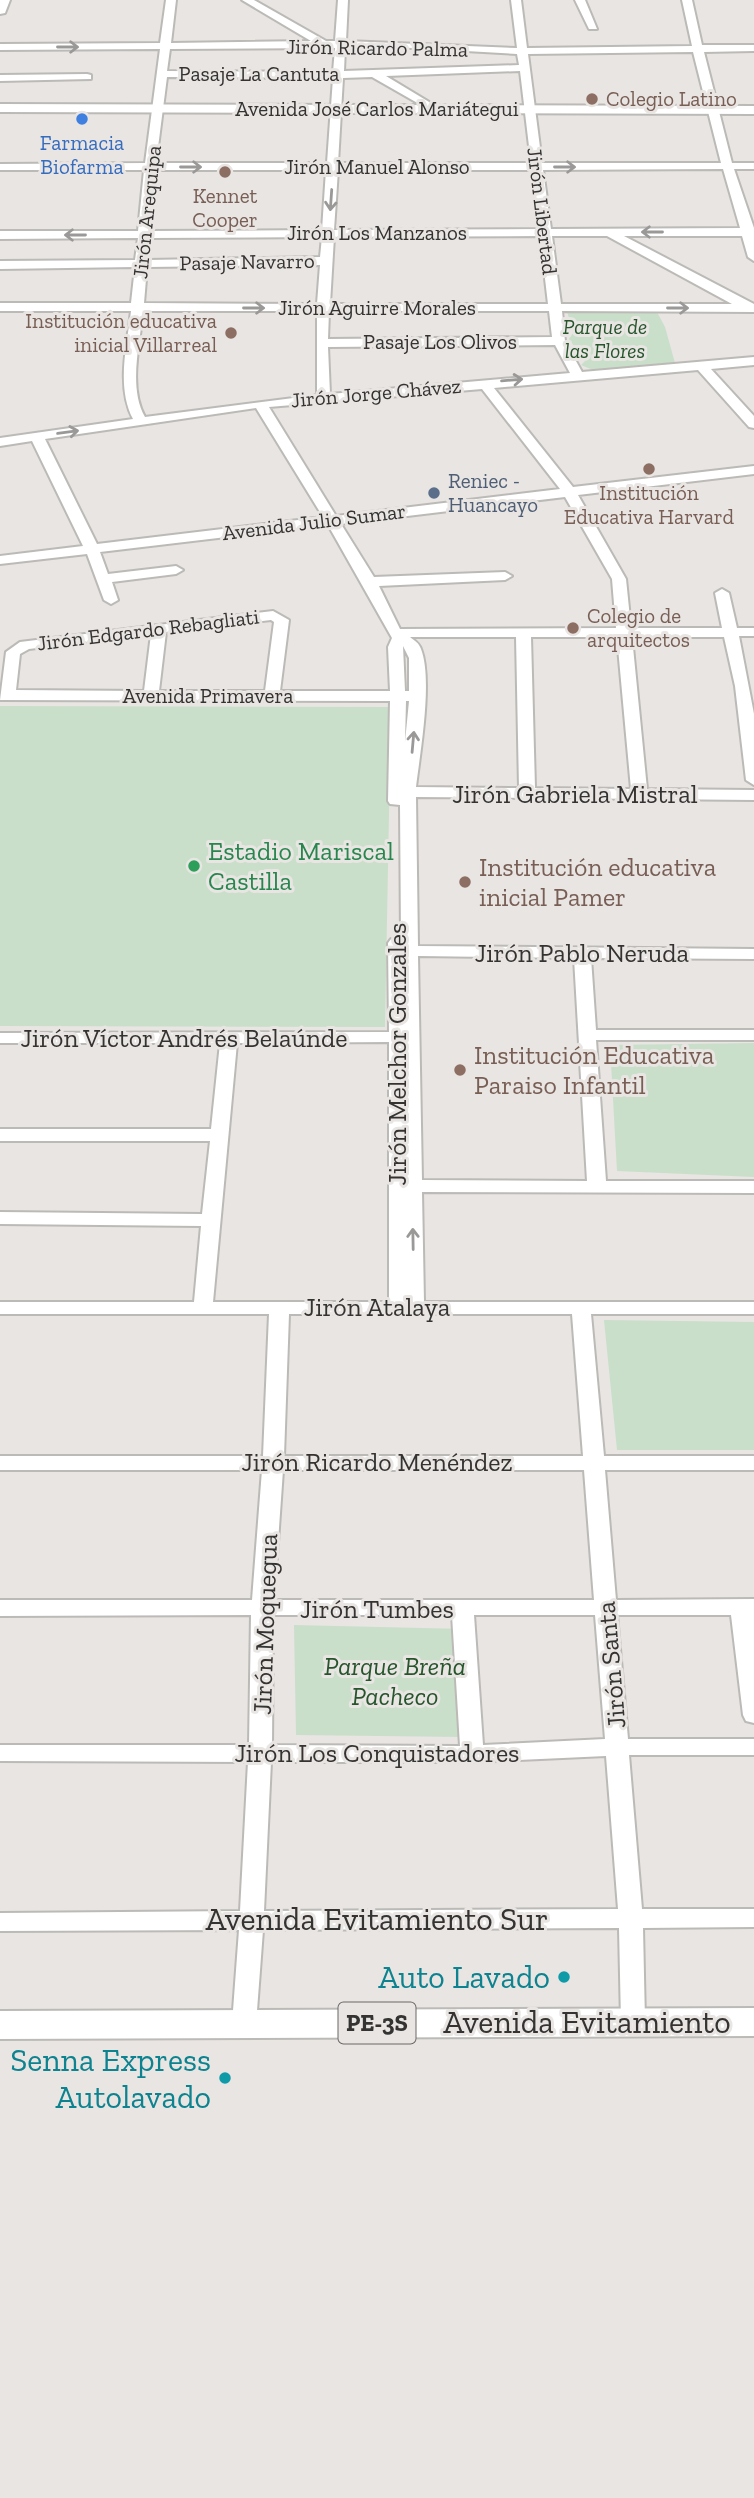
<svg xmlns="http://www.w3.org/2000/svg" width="754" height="2498" font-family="'Zilla Slab',serif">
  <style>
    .green { fill: #c9dfca }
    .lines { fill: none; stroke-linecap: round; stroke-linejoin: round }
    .minor-casing { stroke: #bcbab7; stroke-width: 4 }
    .major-casing { stroke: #bcbab7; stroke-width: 4 }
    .highway-casing { stroke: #bcbab7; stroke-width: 4 }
    .minor { fill: #fff; fill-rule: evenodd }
    .major { fill: #fff; fill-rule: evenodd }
    .highway { fill: #fff; fill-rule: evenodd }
    .oneway { stroke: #9a9998 }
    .education-dot { fill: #8d6e63; stroke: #e8e5e3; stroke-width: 2.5 }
    .shop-dot { fill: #3f7fe0; stroke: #e8e5e3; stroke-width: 2.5 }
    .service-dot { fill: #5c6f8a; stroke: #e8e5e3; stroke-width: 2.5 }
    .leisure-dot { fill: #2e9e5b; stroke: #e8e5e3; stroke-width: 2.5 }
    .culture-dot { fill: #0f9aa8; stroke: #e8e5e3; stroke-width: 2.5 }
    .labels { text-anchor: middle; stroke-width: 6; stroke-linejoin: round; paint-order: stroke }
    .far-street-label { font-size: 21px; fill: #343332; stroke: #e8e5e3 }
    .far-education-label { font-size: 21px; fill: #785e54; stroke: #e8e5e3; text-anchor: start }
    .far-shop-label { font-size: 21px; fill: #366cbe; stroke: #e8e5e3 }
    .far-park-label { font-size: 21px; font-style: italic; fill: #26552c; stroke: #e8e5e3 }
    .far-service-label { font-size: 21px; fill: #4e5e75; stroke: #e8e5e3; text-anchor: start }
    .shield { fill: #e8e5e3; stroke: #6a6867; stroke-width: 2 }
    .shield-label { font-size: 24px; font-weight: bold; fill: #343332 }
    .street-label { font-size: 26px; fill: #343332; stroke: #e8e5e3 }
    .leisure-label { font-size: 26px; fill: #27864d; stroke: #e8e5e3; text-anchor: start }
    .education-label { font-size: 26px; fill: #785e54; stroke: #e8e5e3; text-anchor: start }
    .park-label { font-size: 26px; font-style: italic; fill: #26552c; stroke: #e8e5e3 }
    .near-street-label { font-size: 32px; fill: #343332; stroke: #e8e5e3 }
    .near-culture-label { font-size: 32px; fill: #0d838f; stroke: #e8e5e3; text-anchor: end }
  </style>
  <rect width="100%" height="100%" fill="#e8e5e3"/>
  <path class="green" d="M567,311L657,312L665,327L675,363L593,370L581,365L585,361L569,339L573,333Z
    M0,706L391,707L385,1027L0,1026Z
    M754,1043V1177L617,1171L610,1045Z
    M604,1320L754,1322V1450H617Z
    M294,1625L464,1629L462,1737L296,1735Z"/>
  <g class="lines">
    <g class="minor-casing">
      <path id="minor" d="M166,0H176L171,43L311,41L242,0H254L326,41H335L338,0H348L346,41L517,48L511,0H521L527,48L692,46L682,0H692L702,45H754V51L704,52L732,163H754V169H734L754,228V261L748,257L742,236H624L754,304V312L562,311L565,341L582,372L754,357V365L711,369L754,416V428L749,427L698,370L494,388L573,487L754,466V474L578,495L626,579L631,628H722L715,593L722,589L729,593L737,628H754V636H739L754,714V785L746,780L735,686L724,637H632L647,789L754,790V800L416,797L418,946L754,949V959L591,958L596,1030H754V1040H596L606,1181H754V1193L422,1192L424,1302H754V1314H591L604,1456H754V1470H605L616,1600L754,1599V1723L746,1721L743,1715L731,1615H617L628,1739H754V1755H629L642,1909H754V1927L643,1928L645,2022L642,2029L633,2032L624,2029L621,2022L619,1928L263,1930L256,2024L253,2031L244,2034L235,2031L232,2024L239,1930L0,1931V1913L240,1911L248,1762L0,1761V1745H249L251,1615L0,1616V1600H252L262,1470H0V1456H263L269,1314H0V1302H194L201,1226L0,1224V1212L202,1214L210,1141H0V1129H211L220,1043H0V1033L389,1032L388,943L391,939H401L400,805L390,804L388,801L390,701L0,700L6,652L20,642L273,611L289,620L280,691H390L388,647L392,638L328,525L100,552L108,574L176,566L183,570L176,574L112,582L118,600L111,604L104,600L87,554L0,564V556L83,546L32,441L0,446V438L133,419C116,387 127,345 131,311H0V303H131L135,267L0,269V261L135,260L138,238L0,239V231H138L144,170H0V164L145,163L160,49L0,50V44L160,43ZM394,47L517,54L519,65L344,71L345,48ZM335,48L333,72L167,71L170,49ZM693,52L721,163H542L528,54ZM520,71L531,163H338L343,78L372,77L435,113L441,110L439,108L386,76ZM167,77L333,78L327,163H156ZM723,169L740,228L551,229L543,170ZM155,170H326L322,230L150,231ZM338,170H532L539,229L334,230ZM540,236L548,304H330L334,237ZM552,236H607L732,304H561ZM322,237L320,257L148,260L149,238ZM320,265L317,304L144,303L147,267ZM143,311H317V395L145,417C128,387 140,344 143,311ZM329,311H549L552,337L328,339ZM555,345L570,373L330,394L328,347ZM482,389L560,489L336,516L269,407ZM256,408L323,517L97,544L45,439ZM565,497L612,579L616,628L400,629L379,586L505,580L512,576L505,572L374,577L341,524ZM271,620L274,622L265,691H159L166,632ZM151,634L144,691L16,690L20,654L29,649ZM410,637H516L519,788L416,787C420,753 433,680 421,649C419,643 415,641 410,637ZM531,637H617L631,789L535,788ZM403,646L409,658V691H405ZM406,701H409L405,742ZM418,956L574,958L587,1181L422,1180ZM389,1042V1302H213L237,1043ZM289,1314H572L583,1456H284ZM283,1470H584L594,1600H274ZM273,1615H452L460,1746L272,1745ZM474,1615H595L605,1739L483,1745ZM606,1756L618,1909L264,1911L271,1762H476Z
        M575,0H585L597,29H589Z
        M87,74L91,75V79L0,81V75Z"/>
    </g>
    <g class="major-casing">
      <path id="major" d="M0,104L754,106V114L0,112Z"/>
    </g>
    <g class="highway-casing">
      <path id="highway" d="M0,0H10L5,13L0,14Z
        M754,2008V2036L0,2039V2011Z"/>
    </g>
    <use href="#minor" class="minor"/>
    <use href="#major" class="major"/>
    <use href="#highway" class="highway"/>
  </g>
  <defs><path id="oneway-shaft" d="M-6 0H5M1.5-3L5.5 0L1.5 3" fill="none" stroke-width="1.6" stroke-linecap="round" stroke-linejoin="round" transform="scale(1.75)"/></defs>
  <g class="oneway">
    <use href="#oneway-shaft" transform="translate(68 47)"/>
    <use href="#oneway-shaft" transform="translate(191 167)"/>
    <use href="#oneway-shaft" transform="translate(565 167)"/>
    <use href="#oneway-shaft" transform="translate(331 200) rotate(94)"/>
    <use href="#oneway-shaft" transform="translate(652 232) rotate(180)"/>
    <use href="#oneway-shaft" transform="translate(75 235) rotate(180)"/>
    <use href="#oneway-shaft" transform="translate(254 308)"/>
    <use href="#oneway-shaft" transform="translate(678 308)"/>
    <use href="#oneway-shaft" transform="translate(512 380) rotate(-5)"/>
    <use href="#oneway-shaft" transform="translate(68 432) rotate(-8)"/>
    <use href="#oneway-shaft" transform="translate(413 742) rotate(-85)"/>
    <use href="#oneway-shaft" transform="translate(413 1239) rotate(-91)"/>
  </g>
  <g class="education-dot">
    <circle cx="592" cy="99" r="7"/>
    <circle cx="225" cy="172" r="7"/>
    <circle cx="231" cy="333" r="7"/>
    <circle cx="649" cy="469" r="7"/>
    <circle cx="573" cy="628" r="7"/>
    <circle cx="465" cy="882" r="7"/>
    <circle cx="460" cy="1070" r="7"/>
  </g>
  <circle class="shop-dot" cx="82" cy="119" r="7"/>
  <circle class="service-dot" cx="434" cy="493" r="7"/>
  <circle class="leisure-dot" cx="194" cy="866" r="7"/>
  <g class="culture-dot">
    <circle cx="564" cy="1977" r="7"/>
    <circle cx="225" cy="2078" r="7"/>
  </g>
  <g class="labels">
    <g class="far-street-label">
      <text transform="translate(377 48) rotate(1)" y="7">Jirón Ricardo Palma</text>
      <text x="259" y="81">Pasaje La Cantuta</text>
      <text x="377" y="116">Avenida José Carlos Mariátegui</text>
      <text x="377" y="174">Jirón Manuel Alonso</text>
      <text transform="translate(542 211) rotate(83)" y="7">Jirón Libertad</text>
      <text transform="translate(147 212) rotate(-84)" y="7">Jirón Arequipa</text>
      <text x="377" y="240">Jirón Los Manzanos</text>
      <text transform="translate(247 262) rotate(-1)" y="7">Pasaje Navarro</text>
      <text x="377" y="315">Jirón Aguirre Morales</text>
      <text x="440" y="349">Pasaje Los Olivos</text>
      <text transform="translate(376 393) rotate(-5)" y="7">Jirón Jorge Chávez</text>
      <text transform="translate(314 522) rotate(-7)" y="7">Avenida Julio Sumar</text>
      <text transform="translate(148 630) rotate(-7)" y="7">Jirón Edgardo Rebagliati</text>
      <text x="208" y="703">Avenida Primavera</text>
    </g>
    <g class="far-education-label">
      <text x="606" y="106">Colegio Latino</text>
      <text x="225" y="203" text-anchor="middle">Kennet<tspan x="225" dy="24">Cooper</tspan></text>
      <text x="217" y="328" text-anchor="end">Institución educativa<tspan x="217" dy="24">inicial Villarreal</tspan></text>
      <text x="649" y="500" text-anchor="middle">Institución<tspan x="649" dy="24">Educativa Harvard</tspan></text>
      <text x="587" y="623">Colegio de<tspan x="587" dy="24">arquitectos</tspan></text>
    </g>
    <g class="far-shop-label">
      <text x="82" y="150">Farmacia<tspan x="82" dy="24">Biofarma</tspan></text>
    </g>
    <g class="far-park-label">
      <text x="605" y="334">Parque de<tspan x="605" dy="24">las Flores</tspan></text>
    </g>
    <g class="far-service-label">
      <text x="448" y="488">Reniec -<tspan x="448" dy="24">Huancayo</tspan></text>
    </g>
    <rect class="shield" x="338.5" y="2002.5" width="77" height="41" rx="5"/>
    <g class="shield-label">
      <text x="377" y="2031">PE-3S</text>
    </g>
    <g class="street-label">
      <text x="575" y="803">Jirón Gabriela Mistral</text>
      <text x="582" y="962">Jirón Pablo Neruda</text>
      <text x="184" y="1047">Jirón Víctor Andrés Belaúnde</text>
      <text transform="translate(397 1054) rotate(-90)" y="9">Jirón Melchor Gonzales</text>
      <text x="377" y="1316">Jirón Atalaya</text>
      <text x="377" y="1471">Jirón Ricardo Menéndez</text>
      <text x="377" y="1618">Jirón Tumbes</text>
      <text transform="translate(265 1624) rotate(-88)" y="9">Jirón Moquegua</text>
      <text transform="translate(611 1665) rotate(-95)" y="9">Jirón Santa</text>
      <text x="377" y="1762">Jirón Los Conquistadores</text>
    </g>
    <g class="leisure-label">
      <text x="208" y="860">Estadio Mariscal<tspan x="208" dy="30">Castilla</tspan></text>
    </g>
    <g class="education-label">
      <text x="479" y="876">Institución educativa<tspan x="479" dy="30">inicial Pamer</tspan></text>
      <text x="474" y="1064">Institución Educativa<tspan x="474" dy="30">Paraiso Infantil</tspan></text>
    </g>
    <g class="park-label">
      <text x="395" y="1675">Parque Breña<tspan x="395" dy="30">Pacheco</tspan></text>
    </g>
    <g class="near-street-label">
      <text x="377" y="1930">Avenida Evitamiento Sur</text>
      <text x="587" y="2033">Avenida Evitamiento</text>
    </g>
    <g class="near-culture-label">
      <text x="550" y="1988">Auto Lavado</text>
      <text x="211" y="2071">Senna Express<tspan x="211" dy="37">Autolavado</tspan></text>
    </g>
  </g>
</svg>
